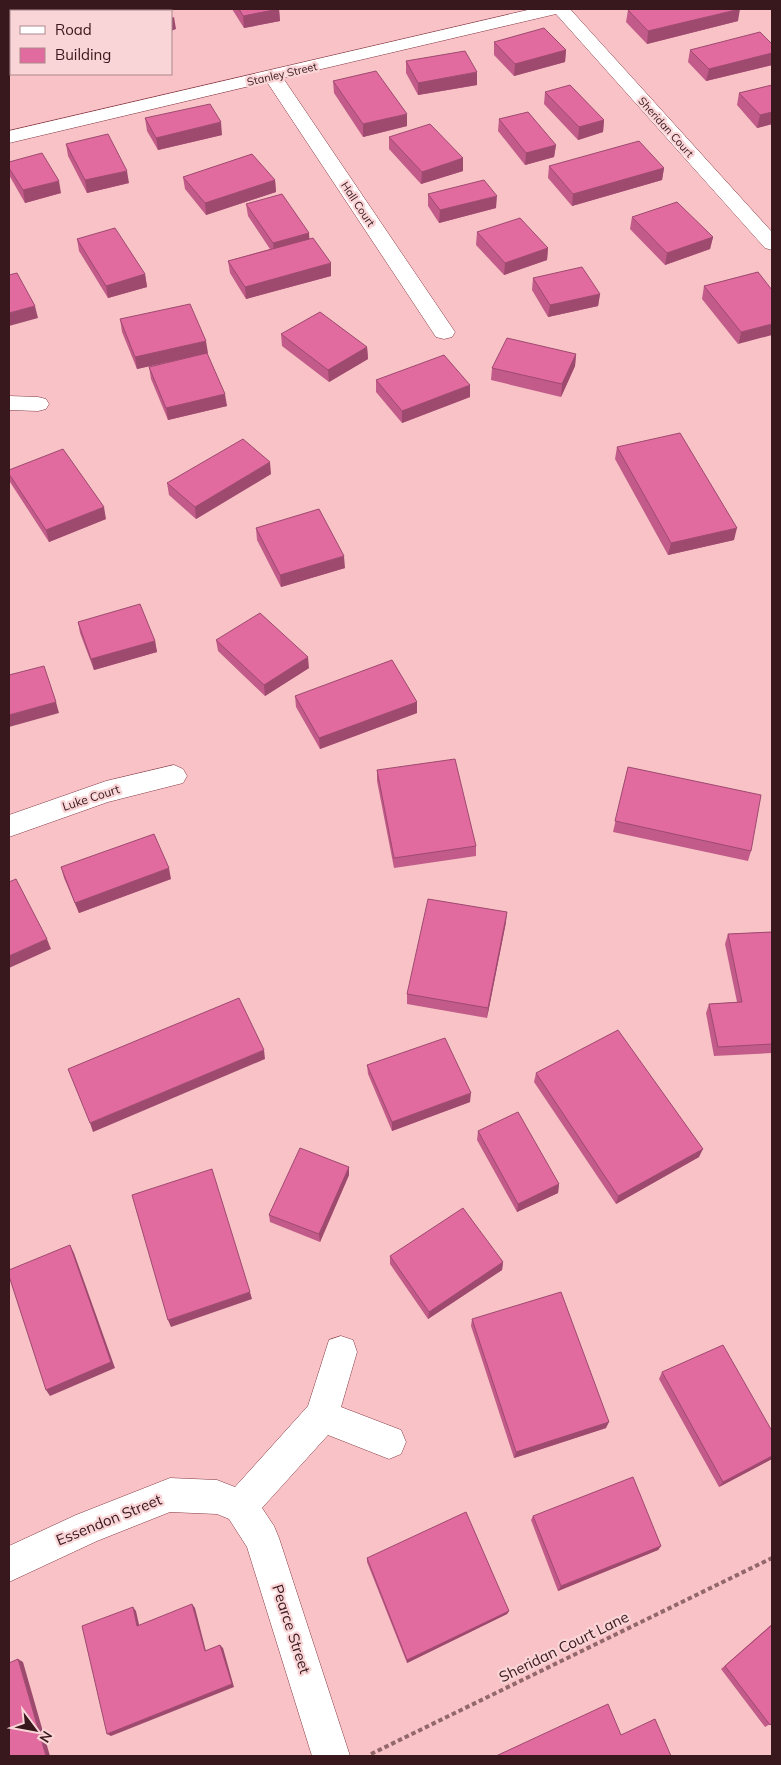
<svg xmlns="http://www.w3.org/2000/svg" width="781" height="1765" font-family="Mulish,sans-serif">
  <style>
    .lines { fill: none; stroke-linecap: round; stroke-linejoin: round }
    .street-casing { stroke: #853a44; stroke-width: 1 }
    .path { stroke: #93686c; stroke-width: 4; stroke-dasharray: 4.5 3; stroke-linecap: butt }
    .street { fill: #fff; fill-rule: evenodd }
    .wall { fill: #c25b89 }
    .shaded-wall { fill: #9e4a6f }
    .building { fill: #e16a9f; stroke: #9e4a6f }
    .labels { text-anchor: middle; stroke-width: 4.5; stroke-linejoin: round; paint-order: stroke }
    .far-street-label { font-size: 11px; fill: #38181c; stroke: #fad5d7 }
    .street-label { font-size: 12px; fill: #38181c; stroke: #fad5d7 }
    .near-street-label { font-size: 15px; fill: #38181c; stroke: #fad5d7 }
  </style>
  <rect width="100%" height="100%" fill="#f8c2c6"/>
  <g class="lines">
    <g class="street-casing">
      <path id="street" d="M532,9H570L772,232V250L765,248L556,14L283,78L455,332L452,337L444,339L436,337L267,82L9,143V131Z
        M9,396L38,397L46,399L49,404L46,409L38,411L9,410Z
        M174,765L183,769L187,776L183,783L108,802L9,837V815L106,781Z
        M341,1336L353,1340L357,1352L341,1407L401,1430L406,1442L401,1454L389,1459L328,1435L262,1508L274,1526L279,1538L350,1756H312L247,1547L229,1519L217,1514L170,1512L97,1541L9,1582V1546L76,1515L170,1478L217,1480L235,1487L308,1406L329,1340Z"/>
    </g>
    <path class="path" d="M371,1754L772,1558"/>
    <use href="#street" class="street"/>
  </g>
  <path class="wall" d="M232,9H279L280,21L244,28Z
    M628,10L738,21L647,44L626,22Z
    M494,42L566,50L565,62L514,76L494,55Z
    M772,44V65L706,81L688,62L690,50Z
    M406,61L477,85L418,95L406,73Z
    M333,81L407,126L363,137L334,93Z
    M772,85V124L757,128L737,105L739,93Z
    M545,92L604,120L603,132L578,140L544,104Z
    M145,118L222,135L158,150L147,131Z
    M499,119L556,145L554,157L525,165L498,131Z
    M389,137L463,171L421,184L389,149Z
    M66,144L129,183L87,193L68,156Z
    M9,162L61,193L25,203L9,175Z
    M549,166L664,168L662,180L572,206L548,178Z
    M183,177L275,180L276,192L206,215L185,189Z
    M428,194L496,208L439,223L428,206Z
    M246,204L309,233V239L331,276L246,299L230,273L228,261L270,249L248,216Z
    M632,217L713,237L710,249L665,265L630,229Z
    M477,232L548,248L547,260L504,275L476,245Z
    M77,239L145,274L147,287L108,298L79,251Z
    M758,272L738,344L702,299L704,286Z
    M533,278L600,294L598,306L548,317L532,290Z
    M120,319L208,353L207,354L227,406L168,420L151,379L149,367L195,356L137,369L122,332Z
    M281,334L367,347L368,359L329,382L282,346Z
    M576,354L575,366L561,397L491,380L492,368Z
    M376,380L470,397L402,423L376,392Z
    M617,447L734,540L668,555L615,459Z
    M9,470L106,519L49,542L10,482L9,478Z
    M271,474L196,519L169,495L167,483Z
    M256,528L345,568L281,587L257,540Z
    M78,622L155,641L157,652L94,670L80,633Z
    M216,640L309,668L265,696L218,651Z
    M295,696L417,702V713L320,749L296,707Z
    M628,767L751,851L748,861L613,832Z
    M377,770L476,846V856L394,868L377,781Z
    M61,867L171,879L79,913L64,878Z
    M506,922L487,1018L407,1004V994Z
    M772,932V1053L714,1056L706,1013L709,1004L737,1002L725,944L728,934Z
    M367,1065L470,1102L392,1131L368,1074Z
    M536,1073L699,1157L616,1204L534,1082Z
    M478,1131L559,1184L558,1193L517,1212L477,1140Z
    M349,1167V1175L320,1242L270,1222L269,1215Z
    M390,1256L503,1262L502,1270L428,1319L390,1264Z
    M472,1319L606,1428L514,1458L471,1326Z
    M662,1372L772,1431V1459L719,1487L659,1379Z
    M533,1516L661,1546L658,1550L558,1591L531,1520Z
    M367,1558L509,1611L507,1614L407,1663L367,1562Z
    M772,1624V1723L765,1727L721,1669Z"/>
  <path class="shaded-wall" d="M279,9L280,21L244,28L243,16Z
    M740,9L738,21L647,44L648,31Z
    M174,17L176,29L171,31V18Z
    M566,50L565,62L514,76L515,64Z
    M772,53V65L706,81L709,69Z
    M477,72V85L418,95V83Z
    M772,112V124L757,128L760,115Z
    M407,114V126L363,137V124Z
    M604,120L603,132L578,140L579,127Z
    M221,122L222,135L158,150L156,138Z
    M556,145L554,157L525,165L526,153Z
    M463,158V171L421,184L422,172Z
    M664,168L662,180L572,206L573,194Z
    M127,171L129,183L87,193L85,180Z
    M275,180L276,192L206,215L205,203Z
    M59,181L61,193L25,203L23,190Z
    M497,196L496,208L439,223L440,210Z
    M309,233L310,245L274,255L273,243Z
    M713,237L710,249L665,265L667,253Z
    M548,248L547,260L504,275L505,263Z
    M331,263V276L246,299L245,287Z
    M145,274L147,287L108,298L106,286Z
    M600,294L598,306L548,317L550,305Z
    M35,306L38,318L9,326V313Z
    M772,324V335L738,344L741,332Z
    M206,341L208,353L137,369L135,357Z
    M367,347L368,359L329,382L328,370Z
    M576,354L575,366L561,397L562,384Z
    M470,385V397L402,423V411Z
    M225,394L227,406L168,420L166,408Z
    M270,462L271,474L196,519L195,507Z
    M104,507L106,519L49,542L46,530Z
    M737,528L734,540L668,555L671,543Z
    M344,556L345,568L281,587L280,575Z
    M155,641L157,652L94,670L91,659Z
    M308,657L309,668L265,696L264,685Z
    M56,702L59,713L9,727V715Z
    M417,702V713L320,749L319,738Z
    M169,868L171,879L79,913L75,903Z
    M507,912L506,922L487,1018L488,1008Z
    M47,939L51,949L9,968V956Z
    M264,1050L265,1059L93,1132L90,1123Z
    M471,1093L470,1102L392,1131V1122Z
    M703,1149L699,1157L616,1204L618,1196Z
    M349,1167V1175L320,1242L319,1234Z
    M559,1184L558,1193L517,1212L518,1204Z
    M70,1245L74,1253L115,1368L50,1396L46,1390Z
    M503,1262L502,1270L428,1319L429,1312Z
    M250,1292L252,1299L171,1327L168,1320Z
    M609,1422L606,1428L514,1458L516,1452Z
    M772,1456V1459L719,1487L723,1482Z
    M661,1546L658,1550L558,1591L561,1586Z
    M192,1604L195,1608L207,1655L205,1651Z
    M133,1607L136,1611L140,1629L137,1626Z
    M509,1611L507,1614L407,1663V1660Z
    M220,1645L223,1648L234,1687L111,1736L107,1734Z
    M18,1659L23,1662L50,1756H46Z"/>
  <path class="building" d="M112,9H167L169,11H104Z
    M239,9H279L243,16Z
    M632,9H740L648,31L628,10Z
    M544,28L566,50L515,64L494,42Z
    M760,32L772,44V53L709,69L690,50Z
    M465,51L477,72L418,83L406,61Z
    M376,71L407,114L363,124L333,81Z
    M570,85L604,120L579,127L545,92Z
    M772,85V112L760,115L739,93Z
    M210,104L221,122L156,138L145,118Z
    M528,112L556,145L526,153L499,119Z
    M430,124L463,158L422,172L389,137Z
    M108,134L127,171L85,180L66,144Z
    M639,141L664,168L573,194L549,166Z
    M42,153L59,181L23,190L9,168V162Z
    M252,154L275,180L205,203L183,177Z
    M484,180L497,196L440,210L428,194Z
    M282,194L309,233L273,243L246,204Z
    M677,202L713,237L667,253L632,217Z
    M520,218L548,248L505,263L477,232Z
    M115,228L145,274L106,286L77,239Z
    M313,238L331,263L245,287L228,261Z
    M582,267L600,294L550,305L533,278Z
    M758,272L772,290V324L741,332L704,286Z
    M17,273L35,306L9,313V275Z
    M190,304L206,341L135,357L120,319Z
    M320,312L367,347L328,370L281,334Z
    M507,338L576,354L562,384L492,368Z
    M207,353L225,394L166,408L149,367Z
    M444,355L470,385L402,411L376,380Z
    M680,433L737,528L671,543L617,447Z
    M243,439L270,462L195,507L167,483Z
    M63,449L104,507L46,530L9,474V470Z
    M319,509L344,556L280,575L256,528Z
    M140,604L155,641L91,659L78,622Z
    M260,613L308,657L264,685L216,640Z
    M392,660L417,702L319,738L295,696Z
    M44,666L56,702L9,715V675Z
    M455,759L476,846L394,858L377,770Z
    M628,767L761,795L751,851L615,821Z
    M154,834L169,868L75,903L61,867Z
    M16,879L47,939L9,956V882Z
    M428,899L507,912L488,1008L407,994Z
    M772,932V1044L718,1047L709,1004L742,1002L728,934Z
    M239,998L264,1050L90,1123L68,1069Z
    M618,1030L703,1149L618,1196L536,1073Z
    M445,1038L471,1093L392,1122L367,1065Z
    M518,1112L559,1184L518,1204L478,1131Z
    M300,1148L349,1167L319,1234L269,1215Z
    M212,1169L250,1292L168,1320L132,1195Z
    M463,1208L503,1262L429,1312L390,1256Z
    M70,1245L111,1362L46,1390L9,1276V1270Z
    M561,1292L609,1422L516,1452L472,1319Z
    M723,1345L772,1431V1456L723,1482L662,1372Z
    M633,1477L661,1546L561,1586L533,1516Z
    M466,1512L509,1611L407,1660L367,1558Z
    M192,1604L205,1651L220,1645L232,1684L107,1734L82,1626L133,1607L137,1626Z
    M772,1625V1723L770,1725L725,1666Z
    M18,1659L46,1756H9V1663Z
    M608,1704L621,1735L655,1719L671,1756H496Z"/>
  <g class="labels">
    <g class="far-street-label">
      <text transform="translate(282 74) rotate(-13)" y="4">Stanley Street</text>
      <text transform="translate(666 127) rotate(48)" y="4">Sheridan Court</text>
      <text transform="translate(358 204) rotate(56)" y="4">Hall Court</text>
    </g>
    <g class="street-label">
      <text transform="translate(91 798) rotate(-18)" y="4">Luke Court</text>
    </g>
    <g class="near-street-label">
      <text transform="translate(109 1520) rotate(-22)" y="5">Essendon Street</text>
      <text transform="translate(291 1629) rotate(72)" y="5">Pearce Street</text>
      <text transform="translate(564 1647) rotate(-26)" y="5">Sheridan Court Lane</text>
    </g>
  </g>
  <rect width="781" height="1765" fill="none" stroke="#38181c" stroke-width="20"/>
  <rect x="10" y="10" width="162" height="65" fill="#fad5d7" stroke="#ac898c"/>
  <rect x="20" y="26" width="25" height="8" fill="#ffffff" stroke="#ac898c"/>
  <text x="55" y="35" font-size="15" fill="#38181c">Road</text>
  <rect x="20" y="48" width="25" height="15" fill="#e16a9f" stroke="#ac898c"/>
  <text x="55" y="60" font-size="15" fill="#38181c">Building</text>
  <g transform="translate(35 1730) rotate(122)" stroke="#fad5d7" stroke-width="4" paint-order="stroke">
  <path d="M0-4L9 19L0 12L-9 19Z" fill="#38181c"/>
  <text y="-8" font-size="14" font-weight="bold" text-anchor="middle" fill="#38181c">N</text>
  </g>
</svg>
